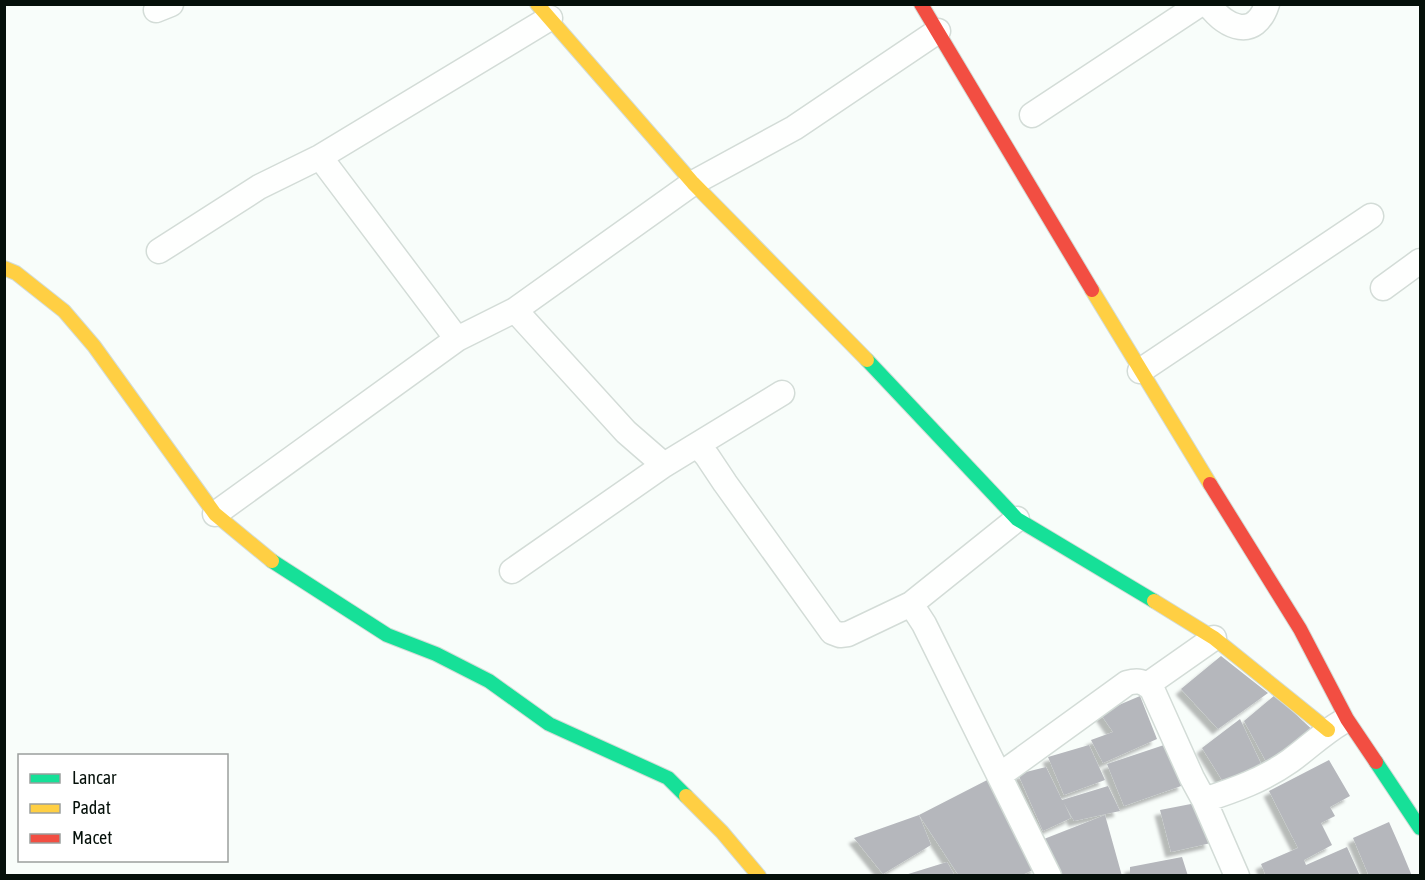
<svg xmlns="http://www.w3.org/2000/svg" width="1425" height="880" font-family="'Asap Condensed',sans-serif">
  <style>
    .building { fill: #b5b7bc; filter: url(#shadow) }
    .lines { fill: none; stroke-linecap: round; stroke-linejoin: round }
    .street-casing { stroke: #d3dcd7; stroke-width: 27 }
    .fast-casing { stroke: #d3dcd7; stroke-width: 16 }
    .slow-casing { stroke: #d3dcd7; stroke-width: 16 }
    .jam-casing { stroke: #d3dcd7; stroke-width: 16 }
    .street { stroke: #fefffe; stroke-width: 24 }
    .fast { stroke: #16e098; stroke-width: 14 }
    .slow { stroke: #ffcf43; stroke-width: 14 }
    .jam { stroke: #f24e42; stroke-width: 14 }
  </style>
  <defs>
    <filter id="shadow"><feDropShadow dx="-5.5" dy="5.5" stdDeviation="1.5" flood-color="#0004"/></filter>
  </defs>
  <rect width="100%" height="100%" fill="#f8fdfa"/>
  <path class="building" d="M1221,656L1268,693L1218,729L1181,689Z
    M1275,695L1317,734L1268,765L1244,721Z
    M1140,696L1157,739L1103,763L1091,740L1113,732L1100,713Z
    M1240,719L1263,768L1222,780L1202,748Z
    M1167,744L1184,785L1124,806L1107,764Z
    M1089,745L1105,780L1064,795L1048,757Z
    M1329,760L1350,796L1330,807L1335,816L1321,823L1332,845L1304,860L1306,865L1347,847L1360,876H1266L1261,864L1298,848L1269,791Z
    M1046,767L1062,800L1108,786L1120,811L1074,821L1064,803L1071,818L1043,831L1018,774Z
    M995,776L1037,868L1020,876H959L919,815Z
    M1196,803L1211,843L1171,852L1160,810Z
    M919,815L931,845L883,874L854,838Z
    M1105,815L1122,876H1063L1044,839Z
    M1389,822L1400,847L1412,876H1369L1353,838Z
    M1182,857L1188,876H1130V867Z
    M947,862L955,876H905V875Z"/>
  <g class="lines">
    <g class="street-casing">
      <path id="street" d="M1208,4C1226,28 1255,41 1267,4
        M156,10L171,4
        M1032,115L1200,4
        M320,157L457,339
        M159,251L259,187L320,157L550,18
        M1383,288L1420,261
        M515,310L626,432L664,465
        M1140,371L1371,216
        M698,446L707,456L725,483L832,632L840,635L848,634L911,604L924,624L1049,876
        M215,514L457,339L515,310L693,183L794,128L938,31
        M512,571L664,465L782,393
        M911,604L1017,519
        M1147,685L1214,638
        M1000,775L1127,683C1138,680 1143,681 1152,689L1192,778L1204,800C1235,790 1263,780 1290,761C1308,748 1323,733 1342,722
        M1204,800L1237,876"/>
    </g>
    <g class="fast-casing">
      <path id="fast" d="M867,360L1017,519L1154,601
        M272,561L387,635L436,654L489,681L549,724L668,778L686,796
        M1376,762L1420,828"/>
    </g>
    <g class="slow-casing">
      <path id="slow" d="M537,4L693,183L867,360
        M4,268L16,273L64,311L94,346L215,514L272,561
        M1092,290L1210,484
        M1154,601L1214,638L1328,730
        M686,796L722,832L759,876"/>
    </g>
    <g class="jam-casing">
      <path id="jam" d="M921,4L1092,290
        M1210,484L1300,629L1347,719L1376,762"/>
    </g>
    <use href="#street" class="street"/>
    <use href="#fast" class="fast"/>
    <use href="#slow" class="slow"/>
    <use href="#jam" class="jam"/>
  </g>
  <rect width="1425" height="880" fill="none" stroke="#05100a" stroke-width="12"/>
  <rect x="18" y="754" width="210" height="108" fill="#ffffff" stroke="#9b9f9d" stroke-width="1.5"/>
  <rect x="30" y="774" width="30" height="9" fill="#16e098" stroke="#9b9f9d" stroke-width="1.5"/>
  <text x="72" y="784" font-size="18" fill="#05100a">Lancar</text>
  <rect x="30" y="804" width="30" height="9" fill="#ffcf43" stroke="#9b9f9d" stroke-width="1.5"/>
  <text x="72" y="814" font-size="18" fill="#05100a">Padat</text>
  <rect x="30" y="834" width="30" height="9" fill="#f24e42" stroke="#9b9f9d" stroke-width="1.5"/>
  <text x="72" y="844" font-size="18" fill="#05100a">Macet</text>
</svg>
